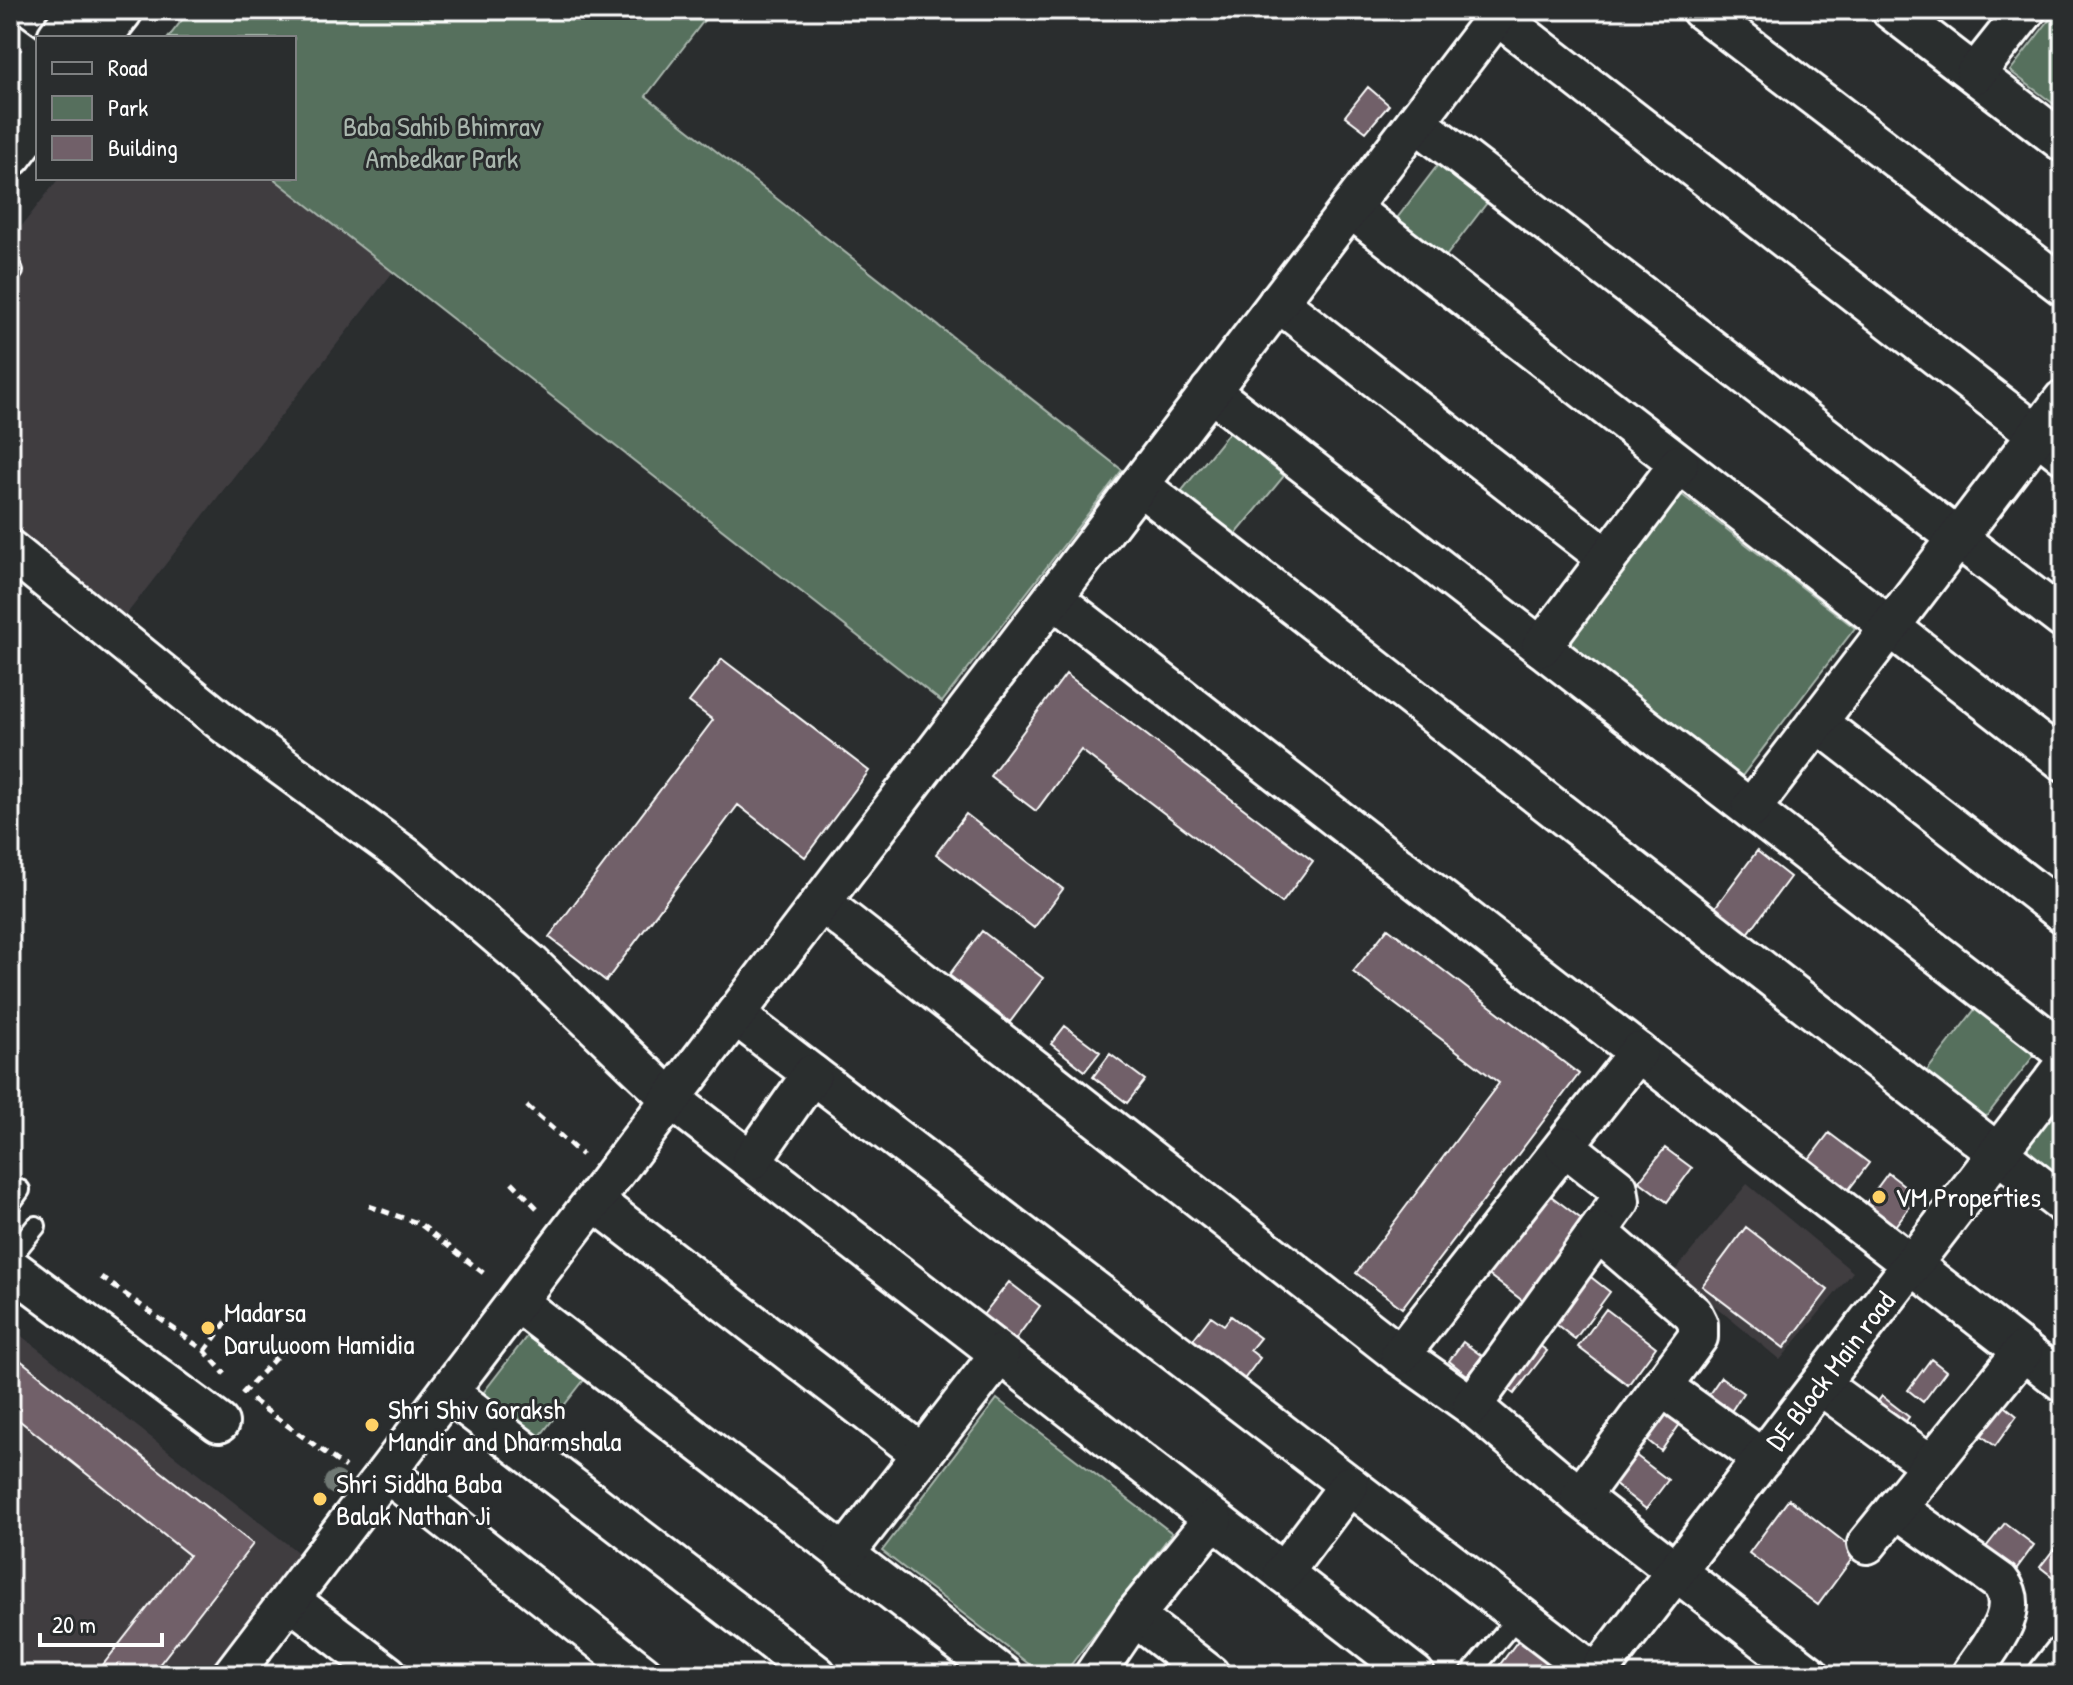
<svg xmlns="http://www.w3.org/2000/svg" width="2073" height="1685" font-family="'Patrick Hand',sans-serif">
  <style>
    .built { fill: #3f3c40 }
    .green { fill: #566f5d; stroke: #aab7ae; stroke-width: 2 }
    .building { fill: #716069; stroke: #fff; stroke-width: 2 }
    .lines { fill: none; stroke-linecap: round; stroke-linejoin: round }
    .service-casing { stroke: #fff; stroke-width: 24 }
    .minor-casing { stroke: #fff; stroke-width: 44 }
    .tertiary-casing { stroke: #fff; stroke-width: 50 }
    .path { stroke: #fff; stroke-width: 5; stroke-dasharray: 8 6; stroke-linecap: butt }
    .service { stroke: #2a2d2e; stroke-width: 18 }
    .minor { stroke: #2a2d2e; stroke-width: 38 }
    .tertiary { stroke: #2a2d2e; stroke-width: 44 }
    .tree { fill: #707974 }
    .poi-dot { fill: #ffd166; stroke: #2a2d2e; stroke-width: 3 }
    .labels { text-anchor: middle; stroke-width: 6; stroke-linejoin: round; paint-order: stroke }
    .park-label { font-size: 28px; fill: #aab7ae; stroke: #2a2d2e }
    .poi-label { font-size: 28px; fill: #fff; stroke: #2a2d2e; text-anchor: start }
    .street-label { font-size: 28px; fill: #fff; stroke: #2a2d2e }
  </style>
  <rect width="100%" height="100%" fill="#2a2d2e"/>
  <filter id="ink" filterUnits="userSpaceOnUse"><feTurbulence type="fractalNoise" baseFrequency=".0125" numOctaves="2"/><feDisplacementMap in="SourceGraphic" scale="16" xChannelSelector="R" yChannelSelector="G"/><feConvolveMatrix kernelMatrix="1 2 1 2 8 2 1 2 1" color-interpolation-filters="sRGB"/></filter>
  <g filter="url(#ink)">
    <path class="built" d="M59,178H273L393,272L119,624L10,538V241Z
      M1747,1184L1853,1272L1780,1360L1674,1272Z
      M10,1327L300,1554L206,1675H10Z"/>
    <path class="green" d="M190,10H712L646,96L1122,470L942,702L273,178H294V38H168Z
      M2057,10H2063V111L2010,71Z
      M1444,157L1493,195L1440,264L1391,226Z
      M1230,431L1284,476L1232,539L1179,494Z
      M1681,494L1855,628L1739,780L1565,646Z
      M1976,1008L2035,1054L1985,1118L1926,1072Z
      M2063,1095V1183L2021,1149Z
      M527,1336L584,1380L540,1436L483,1393Z
      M997,1399L1172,1533L1063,1675H1043L882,1551Z"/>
    <path class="building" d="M1368,87L1389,105L1366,132L1345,116Z
      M722,659L869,771L805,857L738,805L606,981L549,937L713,720L689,702Z
      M1066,674L1313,861L1282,903L1081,750L1036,811L990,776Z
      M966,814L1063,889L1034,928L936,854Z
      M1757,851L1790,877L1741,943L1708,917Z
      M1388,928L1579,1074L1402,1308L1356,1273L1499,1083L1353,972Z
      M982,931L1043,978L1010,1022L949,975Z
      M1065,1026L1100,1052L1085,1071L1051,1044Z
      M1110,1054L1145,1080L1127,1103L1093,1077Z
      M1829,1133L1869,1163L1843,1197L1803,1167Z
      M1665,1148L1692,1168L1667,1202L1639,1181Z
      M1888,1173L1918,1196L1892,1230L1863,1207Z
      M1547,1193L1588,1224L1527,1304L1486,1273Z
      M1746,1227L1828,1290L1784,1348L1702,1286Z
      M1578,1267L1610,1292L1575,1339L1543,1314Z
      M1009,1282L1040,1306L1015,1340L983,1315Z
      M1606,1309L1656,1347L1628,1385L1578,1347Z
      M1211,1316L1224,1325L1231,1316L1260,1338L1250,1350L1260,1358L1242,1382L1191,1342Z
      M1531,1339L1547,1351L1514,1394L1499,1382Z
      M1463,1342L1482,1356L1467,1375L1449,1361Z
      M10,1352L253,1544L151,1675H95L189,1555L10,1413Z
      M1931,1359L1946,1371L1923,1402L1908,1390Z
      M1721,1377L1743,1393L1728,1416L1705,1400Z
      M1882,1396L1909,1417L1898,1432L1870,1412Z
      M1995,1398L2017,1416L1995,1446L1972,1428Z
      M1650,1402L1680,1424L1661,1451L1631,1427Z
      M1630,1451L1668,1480L1646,1509L1609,1480Z
      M1789,1499L1857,1552L1818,1605L1749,1553Z
      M2005,1523L2034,1545L2009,1579L1979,1556Z
      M2054,1549L2063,1556V1585L2040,1567Z
      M1520,1638L1553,1663L1545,1675H1492Z"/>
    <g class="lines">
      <g class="service-casing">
        <path id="service" d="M10,30L38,50
          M10,269L13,271
          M10,1204L20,1190
          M10,1258L36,1226
          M1469,1675L1519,1615"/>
      </g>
      <g class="minor-casing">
        <g id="minor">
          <path d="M1490,10L2063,454"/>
          <path d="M1701,10L2063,286"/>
          <path d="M1891,10L2063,142"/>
          <path d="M1975,74L2026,10"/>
          <path d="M1416,122L2063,619"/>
          <path d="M1350,208L2063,761"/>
          <path d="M1278,302L1607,558"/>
          <path d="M1210,391L2063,1051"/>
          <path d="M1139,485L2063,1204"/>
          <path d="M10,550L226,725L406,857L532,965L671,1099L1415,1675"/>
          <path d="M1053,598L2063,1382"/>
          <path d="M1541,647L1679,464"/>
          <path d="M1817,722L2063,913"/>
          <path d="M1751,809L2063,400"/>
          <path d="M821,902L1400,1355L1472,1406L1580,1497L1810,1675"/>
          <path d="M735,1015L1597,1675"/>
          <path d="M751,1161L812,1074"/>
          <path d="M594,1201L922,1454"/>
          <path d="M10,1267L219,1423"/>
          <path d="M517,1302L1002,1675"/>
          <path d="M1400,1355L1638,1052"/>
          <path d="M1820,1385L1931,1465"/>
          <path d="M1661,1386L1763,1459"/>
          <path d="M448,1392L817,1675"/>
          <path d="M1472,1406L1620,1201L1618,1188L1565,1146"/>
          <path d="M387,1473L644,1675"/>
          <path d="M1580,1497L1698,1337V1324L1693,1314L1598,1232"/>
          <path d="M1896,1508L2000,1582C2024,1611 1988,1648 1971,1675"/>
          <path d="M1867,1544L2023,1351"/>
          <path d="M844,1555L1000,1354"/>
          <path d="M1283,1573L1349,1485"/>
          <path d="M290,1600L388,1675"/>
          <path d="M1134,1616L1210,1675"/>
          <path d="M232,1675L1501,10"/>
          <path d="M1094,1675L1134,1616L1213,1519"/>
          <path id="s1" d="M1596,1675L2063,1068"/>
          <path d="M2048,1675L2063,1656"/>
        </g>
      </g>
      <g class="tertiary-casing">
        <path id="tertiary" d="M60,38L82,10
          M98,38L120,10
          M10,101L38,65
          M10,154L38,117"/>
      </g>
      <path class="path" d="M527,1106L582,1155
        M512,1182L537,1208
        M369,1206L420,1224L486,1275
        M101,1277L205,1351L225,1374
        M205,1351L227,1321
        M242,1394L282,1351
        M252,1400L345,1467"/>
      <use href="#service" class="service"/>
      <use href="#minor" class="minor"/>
      <use href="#tertiary" class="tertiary"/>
    </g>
    <circle class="tree" cx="336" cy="1483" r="12"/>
  </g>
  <g class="poi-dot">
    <circle cx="1879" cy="1197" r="8"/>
    <circle cx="208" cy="1328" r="8"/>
    <circle cx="372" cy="1425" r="8"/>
    <circle cx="320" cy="1499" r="8"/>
  </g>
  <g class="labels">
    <g class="park-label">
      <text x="442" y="136">Baba Sahib Bhimrav<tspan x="442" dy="32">Ambedkar Park</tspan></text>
    </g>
    <g class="poi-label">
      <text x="1895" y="1207">VM Properties</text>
      <text x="224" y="1322">Madarsa<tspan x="224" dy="32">Daruluoom Hamidia</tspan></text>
      <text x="388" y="1419">Shri Shiv Goraksh<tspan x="388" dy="32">Mandir and Dharmshala</tspan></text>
      <text x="336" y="1493">Shri Siddha Baba<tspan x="336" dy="32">Balak Nathan Ji</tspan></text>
    </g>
    <g class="street-label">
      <text dy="10" stroke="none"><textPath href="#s1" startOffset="384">DE Block Main road</textPath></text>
    </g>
  </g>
  <rect width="2073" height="1685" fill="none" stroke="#2a2d2e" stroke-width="40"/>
  <rect x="20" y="20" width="2033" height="1645" fill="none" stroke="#fff" stroke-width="3" filter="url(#ink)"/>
  <rect x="36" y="36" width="260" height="144" fill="#2a2d2e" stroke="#7f8182" stroke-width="2"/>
  <rect x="52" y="62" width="40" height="12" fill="#2a2d2e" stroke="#7f8182" stroke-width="2"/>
  <text x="108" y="76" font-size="24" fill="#ffffff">Road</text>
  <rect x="52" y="96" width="40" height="24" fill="#566f5d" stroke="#7f8182" stroke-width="2"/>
  <text x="108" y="116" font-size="24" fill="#ffffff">Park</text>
  <rect x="52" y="136" width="40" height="24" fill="#716069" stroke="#7f8182" stroke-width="2"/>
  <text x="108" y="156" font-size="24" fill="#ffffff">Building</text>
  <path d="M40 1633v12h122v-12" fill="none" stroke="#ffffff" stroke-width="4"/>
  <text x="52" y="1633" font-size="24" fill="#ffffff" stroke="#2a2d2e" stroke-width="6" paint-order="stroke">20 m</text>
</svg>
